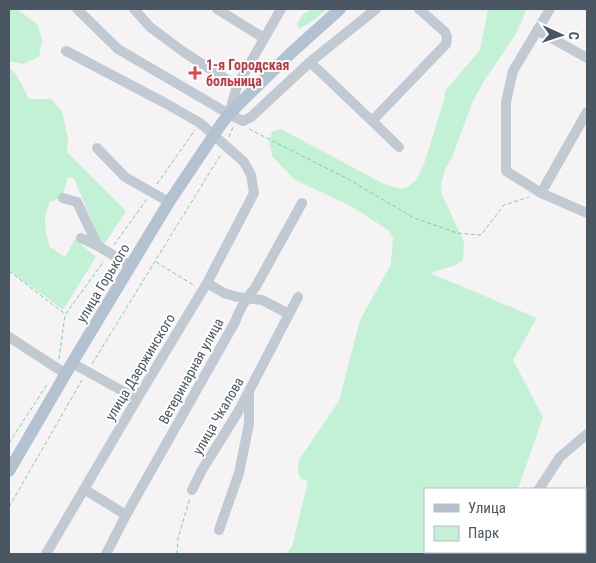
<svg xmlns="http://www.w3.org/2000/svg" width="596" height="563" font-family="'Roboto Condensed',sans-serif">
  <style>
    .green { fill: #c3f1d5 }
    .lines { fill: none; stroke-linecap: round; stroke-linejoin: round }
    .path { stroke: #7ad0a6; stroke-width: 1; stroke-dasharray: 4 2.5; stroke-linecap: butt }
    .minor { stroke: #c1cad2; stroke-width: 10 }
    .major { stroke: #b3c2d1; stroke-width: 12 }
    .health-dot { fill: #e0444e; stroke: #fff; stroke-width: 2 }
    .labels { text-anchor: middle; stroke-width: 4; stroke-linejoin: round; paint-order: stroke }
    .health-label { font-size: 14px; font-weight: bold; fill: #be3a42; stroke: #fff; text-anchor: start }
    .street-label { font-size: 14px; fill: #4a5661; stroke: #fff }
  </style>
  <rect width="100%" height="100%" fill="#f5f3f3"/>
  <path class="green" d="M9,9H17L38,25L42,41L39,57L23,64L9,61Z
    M312,9H327L314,20L299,29L297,24L303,14Z
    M488,9H527L515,35L484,81L472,103L453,155L445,169L441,185L442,195L464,242L463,260L456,265L430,273L537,318L513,360L543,417L518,489H425V554H285L292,547L308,481L301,479L298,472L299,460L339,401L360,320L391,264L393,238L388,230L351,206L295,180L272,156L269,139L273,131L281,129L384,184L401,189L409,186L416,180L424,164L444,100L445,91L480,50Z
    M9,68L16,74L29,99H51L62,111L68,139L67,152L126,211L104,245L99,237L77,186L74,178L68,177L62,197L50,202C42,219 45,230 50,247L65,257L75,239L96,257L63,310L35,289L22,281L9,270V101L10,100L9,99Z
    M587,502V554H567L568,552H585V507Z"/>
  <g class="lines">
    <path class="path" d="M249,129L348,179L414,218L457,233L481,235L504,205L529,197
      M229,137L233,127
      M157,184L195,130
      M114,245L147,199
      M156,262L195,286
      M9,271L65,314
      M59,359L65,315L104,261
      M92,364L221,154
      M9,443L48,383
      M9,507L82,380
      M177,554L178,538L190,498"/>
    <path class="minor" d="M77,9L118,49L229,114L243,121L251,117L310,62L376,9
      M134,9L150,27L185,53L237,86
      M217,9L264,38
      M550,9L513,71L506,102V171L541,193L587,213
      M537,30L587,58
      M310,62L372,121L446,44L447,37L445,32L419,9
      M229,114L237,86L281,9
      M372,121L399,147
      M97,148L125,177L169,202
      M541,193L587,112
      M63,198L77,202L98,246L81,238
      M98,246L131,266
      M207,283L224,293L237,297L262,300L289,314
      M9,337L66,374
      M72,363L137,399
      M84,489L126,515
      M539,489L560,457L587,434
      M192,490L202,470L238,412L298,297
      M219,530L239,473L249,424V393
      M46,554L137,399L207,283L254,193L251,175L244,162L200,123L165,103L66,51
      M106,554L126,515L235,322C240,308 246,298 255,288L302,203
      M506,554L507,552"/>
    <path class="major" d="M9,471L72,363L169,202L222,123L229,114L292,52L340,9"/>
  </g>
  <path class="health-dot" d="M192.5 65.5h5v5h5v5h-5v5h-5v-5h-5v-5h5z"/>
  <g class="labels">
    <g class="health-label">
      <text x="206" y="70">1-я Городская<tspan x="206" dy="16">больница</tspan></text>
    </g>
    <g class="street-label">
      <text transform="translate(103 283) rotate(-59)" y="5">улица Горького</text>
      <text transform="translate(140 367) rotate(-59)" y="5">улица Дзержинского</text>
      <text transform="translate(191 371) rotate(-61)" y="5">Ветеринарная улица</text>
      <text transform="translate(218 416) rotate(-60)" y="5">улица Чкалова</text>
    </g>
  </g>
  <rect width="596" height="563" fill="none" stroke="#4a5661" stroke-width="20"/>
  <rect x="424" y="488" width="162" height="65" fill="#ffffff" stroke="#b7bbc0"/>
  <rect x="434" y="504" width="25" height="8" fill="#b3c2d1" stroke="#b7bbc0"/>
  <text x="468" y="513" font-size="15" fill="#4a5661">Улица</text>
  <rect x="434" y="526" width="25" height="15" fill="#c3f1d5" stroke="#b7bbc0"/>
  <text x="468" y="538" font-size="15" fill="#4a5661">Парк</text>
  <g transform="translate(561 35) rotate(93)" stroke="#ffffff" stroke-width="4" paint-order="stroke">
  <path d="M0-4L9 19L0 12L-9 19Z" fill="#4a5661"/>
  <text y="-8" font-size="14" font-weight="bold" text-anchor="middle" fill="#4a5661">С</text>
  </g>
</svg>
